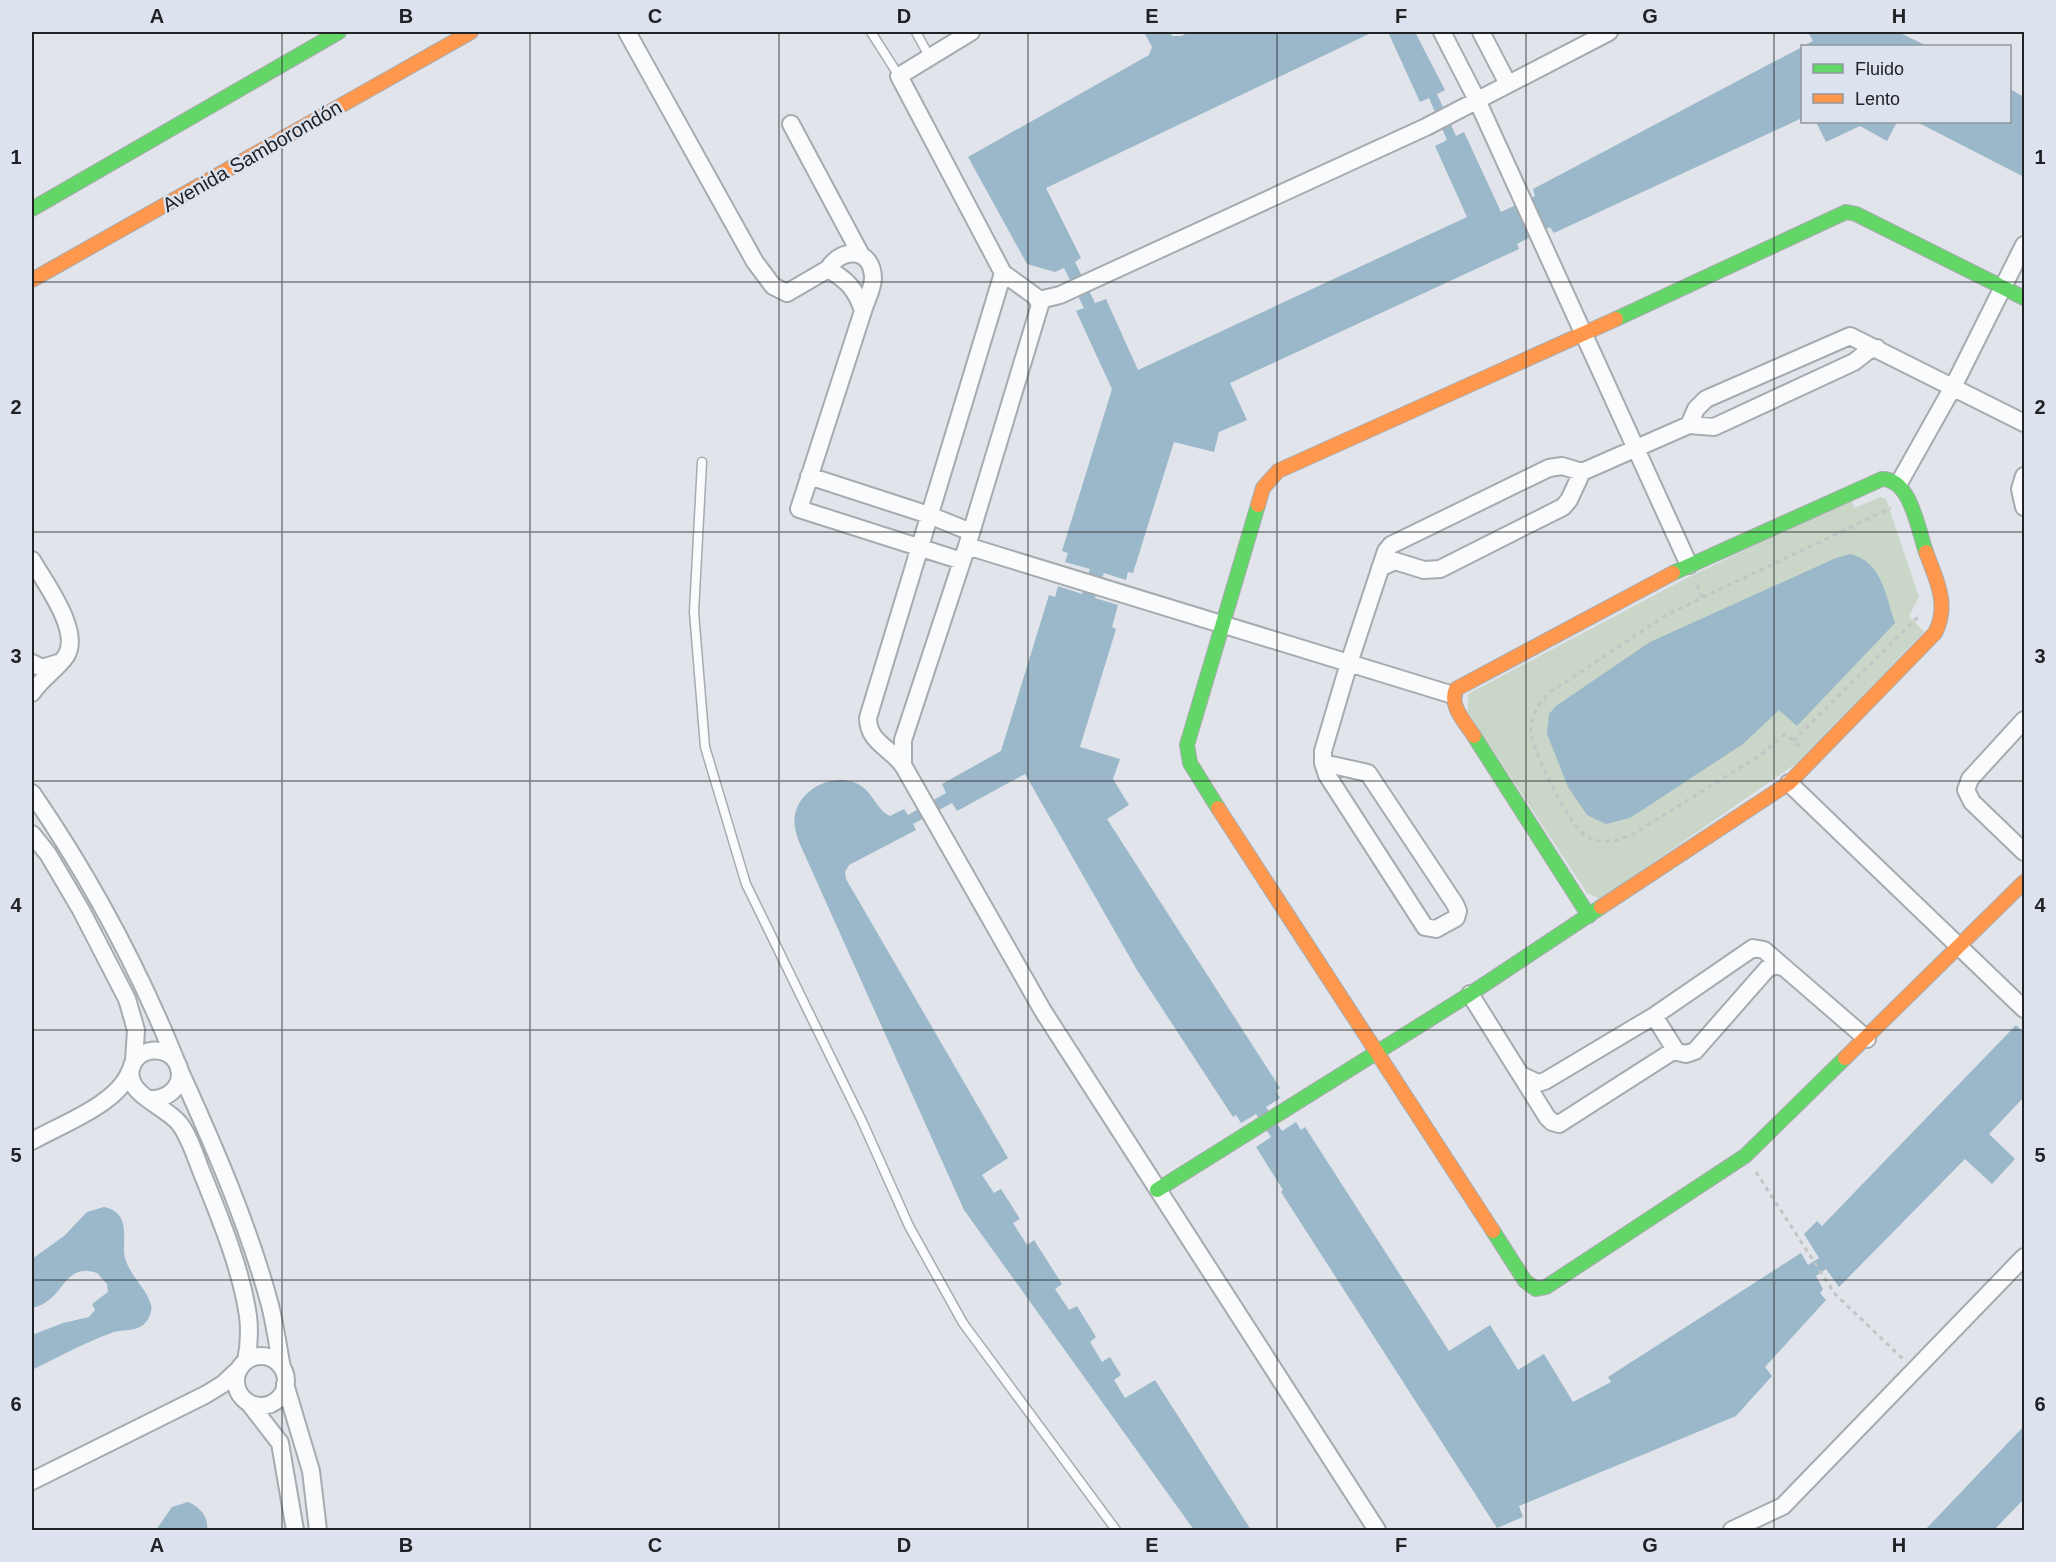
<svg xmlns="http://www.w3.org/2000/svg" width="2056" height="1562" font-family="Arial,sans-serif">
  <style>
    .green { fill: #c9d6c8 }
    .water { fill: #9ab8c9 }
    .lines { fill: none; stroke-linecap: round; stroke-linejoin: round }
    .lane-casing { stroke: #a7aaae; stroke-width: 11 }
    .street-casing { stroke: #a7aaae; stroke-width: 20 }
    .fast-casing { stroke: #a7aaae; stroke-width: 16 }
    .slow-casing { stroke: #a7aaae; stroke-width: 16 }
    .path { stroke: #c4c4c6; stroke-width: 3; stroke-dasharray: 4.5 4.5; stroke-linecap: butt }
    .lane { stroke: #fafbfc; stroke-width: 8 }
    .street { stroke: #fafbfc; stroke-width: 16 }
    .fast { stroke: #63d668; stroke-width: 14 }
    .slow { stroke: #ff974d; stroke-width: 14 }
    .grid { fill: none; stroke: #202226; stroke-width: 1.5; stroke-opacity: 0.55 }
    .labels { text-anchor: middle; stroke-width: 5; stroke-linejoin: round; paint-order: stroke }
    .street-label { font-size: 20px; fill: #202226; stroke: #dde3ee }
    .neatline { fill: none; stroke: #202226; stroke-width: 2 }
    .grid-label { font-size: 20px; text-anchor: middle; font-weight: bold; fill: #202226 }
  </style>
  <rect width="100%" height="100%" fill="#e1e4ea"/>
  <path class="green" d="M1880,497L1886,499L1919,597L1909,616L1924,632L1797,763L1600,899L1587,893L1468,712V694L1685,579L1850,499L1855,508Z"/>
  <path class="water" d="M1144,32H1170L1172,36H1181L1190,32H1373L1046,188L1081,258L1075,262L1095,303L1106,299L1138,370L1467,217L1435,146L1447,140L1429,98L1420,102L1388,32H1415L1445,90L1437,94L1456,136L1464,132L1501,212L1535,196L1533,189L1802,47V118L1554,233L1550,227L1517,244L1519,249L1230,383L1247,420L1219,432L1214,452L1174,442L1133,573L1128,572L1126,580L1104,573L1095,598L1118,605L1112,627L1116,629L1080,747L1120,759L1113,779L1129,805L1107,819L1280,1088L1276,1091L1280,1098L1266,1107L1282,1131L1296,1122L1301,1130L1305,1127L1449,1351L1490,1325L1518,1370L1544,1354L1573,1402L1611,1382L1608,1377L1801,1253L1808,1265L1819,1258L1804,1234L1817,1221L1822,1226L2016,1025L2024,1033V1097L1989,1134L2015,1159L1992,1184L1965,1159L1839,1287L1826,1269L1816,1276L1823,1289L1820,1293L1826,1300L1765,1367L1772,1376L1736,1416L1519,1506L1523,1517L1497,1528L1281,1192L1283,1190L1256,1147L1271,1137L1256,1114L1241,1123L1236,1115L1233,1117L1137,970L1025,774L957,811L952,803L913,824L916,830L849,865L845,872L846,879L1008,1158L982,1175L994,1193L1001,1189L1020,1219L1013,1223L1027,1245L1034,1240L1062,1284L1055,1289L1069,1310L1077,1306L1096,1337L1090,1342L1102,1362L1110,1357L1121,1375L1114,1380L1125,1398L1155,1380L1251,1530H1194L964,1210L799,842C796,833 793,824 795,815C800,788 834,772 858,784C873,792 876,809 890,816L904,809L908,815L946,793L942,784L1001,751L1049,595L1055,597L1058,586L1082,594L1090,569L1065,562L1068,553L1062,551L1112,389L1076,311L1084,308L1064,268L1055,272L1027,264L968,157L1149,55L1152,47Z
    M1808,32H1898L1927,46H1803L1813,41Z
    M2010,89L2024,97V177L1917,122H2010Z
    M1816,122H1897L1887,141L1860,126L1826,142Z
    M1850,554C1882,561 1886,597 1895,623L1797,726L1779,710L1743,744L1630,818L1606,824L1587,815L1568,787L1547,734L1549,714L1556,706L1650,642L1836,558Z
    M104,1207C128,1212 124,1232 124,1251C125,1272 146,1286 151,1305C153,1312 148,1321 143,1325C134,1332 121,1329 111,1333C84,1343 58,1357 32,1370V1335L63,1323L89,1317L95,1310L92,1304L108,1292L107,1284L97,1273C61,1262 67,1300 32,1308V1259L64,1236L87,1212Z
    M2024,1426V1499L1994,1530H1925Z
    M188,1502C200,1507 209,1517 207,1530H156L172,1507Z"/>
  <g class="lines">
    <g class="lane-casing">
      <path id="lane" d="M871,32L899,76
        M916,32L929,56
        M702,462L694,612L705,747L746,884L862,1121L909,1226L963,1323L1116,1530"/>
    </g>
    <g class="street-casing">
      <path id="street" d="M627,32L755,262L773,286L787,293L828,269C847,280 856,289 863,311L799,509L962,561
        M1442,32L1477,100L1689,565
        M1481,32L1508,84
        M791,124L861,255
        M828,269C842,246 872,248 873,278C873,288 866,301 863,311
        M1003,273L868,718C868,743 892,748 904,767L1043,1011L1377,1530
        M1039,300L1060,295L1426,127L1609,32
        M1689,425L1696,409L1706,399L1850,336L2024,423
        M809,476L929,515L971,532
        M2024,476L2020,489L2024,507
        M1899,483L1953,387L2024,245
        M967,546L1453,695
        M32,560C44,582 82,631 66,656C57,669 41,679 32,693
        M1380,568L1395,561L1424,570L1440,569L1563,507L1569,500L1582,472
        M32,663L42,668L58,663
        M2024,720L1970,779L1966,790L1972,802L2024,852
        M1323,763L1368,773L1455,904L1458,911L1456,918L1436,929L1425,927L1327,775L1323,763V751L1349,663L1386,551L1391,545L1549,468L1562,466L1582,472L1689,425L1714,427L1854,362L1868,351L1877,348
        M903,766V740L967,546L1040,305L1036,297L1003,273L899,76L971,32
        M1789,783L2024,1009
        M32,793C89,876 138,967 176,1061
        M32,834L48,854L81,910L127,999L136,1030L134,1061
        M1470,994L1547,1117L1552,1122L1559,1124L1673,1051L1686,1054L1695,1051L1767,969L1776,965L1782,967
        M1654,1016L1676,1051
        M179,1069C214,1146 248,1224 270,1305C275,1325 278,1347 282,1368
        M1523,1076L1538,1083L1545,1081L1654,1016L1753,948L1764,950L1867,1039
        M151,1099C170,1099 187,1083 177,1063C167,1044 136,1047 131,1069C125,1094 164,1105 179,1123C190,1137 195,1156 202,1173C220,1218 241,1268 248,1316C250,1332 249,1346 246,1361
        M32,1141C62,1124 118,1104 130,1071
        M236 1381a25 25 0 1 1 50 0a25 25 0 1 1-50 0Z
        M285,1384L311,1471L318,1530
        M249,1403L280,1443L295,1530
        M32,1481L205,1395L223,1384L240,1368
        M1732,1530L1783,1506L2024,1257"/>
    </g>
    <g class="fast-casing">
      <path id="fast" d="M32,209L339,32
        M1616,319L1846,212L1856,214L2024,298
        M1673,573L1882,479C1911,479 1918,530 1926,552
        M1474,736L1589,916
        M1218,808L1190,763L1187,745L1258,505
        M1157,1190L1470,994L1601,907
        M1493,1231L1525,1281L1536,1289L1546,1287L1745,1156L1845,1058"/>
    </g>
    <g class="slow-casing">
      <path id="slow" d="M32,280L471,32
        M1258,505L1263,488L1278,471L1616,319
        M1474,736C1466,723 1448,705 1456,689L1673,573
        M1218,808L1493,1231
        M1601,907L1789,783L1935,633C1950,605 1936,579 1926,552
        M1845,1058L2024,882"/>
    </g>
    <path class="path" d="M1697,585L1702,597
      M1793,741L1920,615
      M1799,746L1785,734L1762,754L1635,833C1621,841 1601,845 1586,836C1569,826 1531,749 1531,729C1532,714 1539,703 1549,693L1666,615L1891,508
      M1756,1172L1835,1294L1903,1359"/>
    <use href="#lane" class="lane"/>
    <use href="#street" class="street"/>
    <use href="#fast" class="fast"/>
    <use href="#slow" class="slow"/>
  </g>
  <path class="grid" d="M282,32V1530M530,32V1530M779,32V1530M1028,32V1530M1277,32V1530M1526,32V1530M1774,32V1530M32,282H2024M32,532H2024M32,781H2024M32,1030H2024M32,1280H2024"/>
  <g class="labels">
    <g class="street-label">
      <text transform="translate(252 156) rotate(-30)" y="7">Avenida Samborondón</text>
    </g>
  </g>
  <rect width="2056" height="1562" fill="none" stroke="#dde3ee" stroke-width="66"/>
  <rect x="1801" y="45" width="210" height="78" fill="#dde3ee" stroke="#91969e" stroke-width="1.5"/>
  <rect x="1813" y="64" width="30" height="9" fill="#63d668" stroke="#91969e" stroke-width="1.5"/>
  <text x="1855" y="75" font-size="18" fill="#202226">Fluido</text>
  <rect x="1813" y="94" width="30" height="9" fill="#ff974d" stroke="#91969e" stroke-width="1.5"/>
  <text x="1855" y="105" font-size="18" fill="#202226">Lento</text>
  <rect x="33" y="33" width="1990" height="1496" class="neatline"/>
  <g class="grid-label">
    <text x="157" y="23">A</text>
    <text x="406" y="23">B</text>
    <text x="655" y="23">C</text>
    <text x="904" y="23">D</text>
    <text x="1152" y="23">E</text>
    <text x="1401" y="23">F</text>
    <text x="1650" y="23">G</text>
    <text x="1899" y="23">H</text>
    <text x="16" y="164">1</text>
    <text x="2040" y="164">1</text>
    <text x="16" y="414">2</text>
    <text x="2040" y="414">2</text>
    <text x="16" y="663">3</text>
    <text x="2040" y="663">3</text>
    <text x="16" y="912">4</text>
    <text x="2040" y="912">4</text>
    <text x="16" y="1162">5</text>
    <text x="2040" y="1162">5</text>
    <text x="16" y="1411">6</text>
    <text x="2040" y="1411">6</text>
    <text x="157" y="1552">A</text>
    <text x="406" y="1552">B</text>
    <text x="655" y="1552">C</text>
    <text x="904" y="1552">D</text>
    <text x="1152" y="1552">E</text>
    <text x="1401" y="1552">F</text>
    <text x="1650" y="1552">G</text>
    <text x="1899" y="1552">H</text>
  </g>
</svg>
